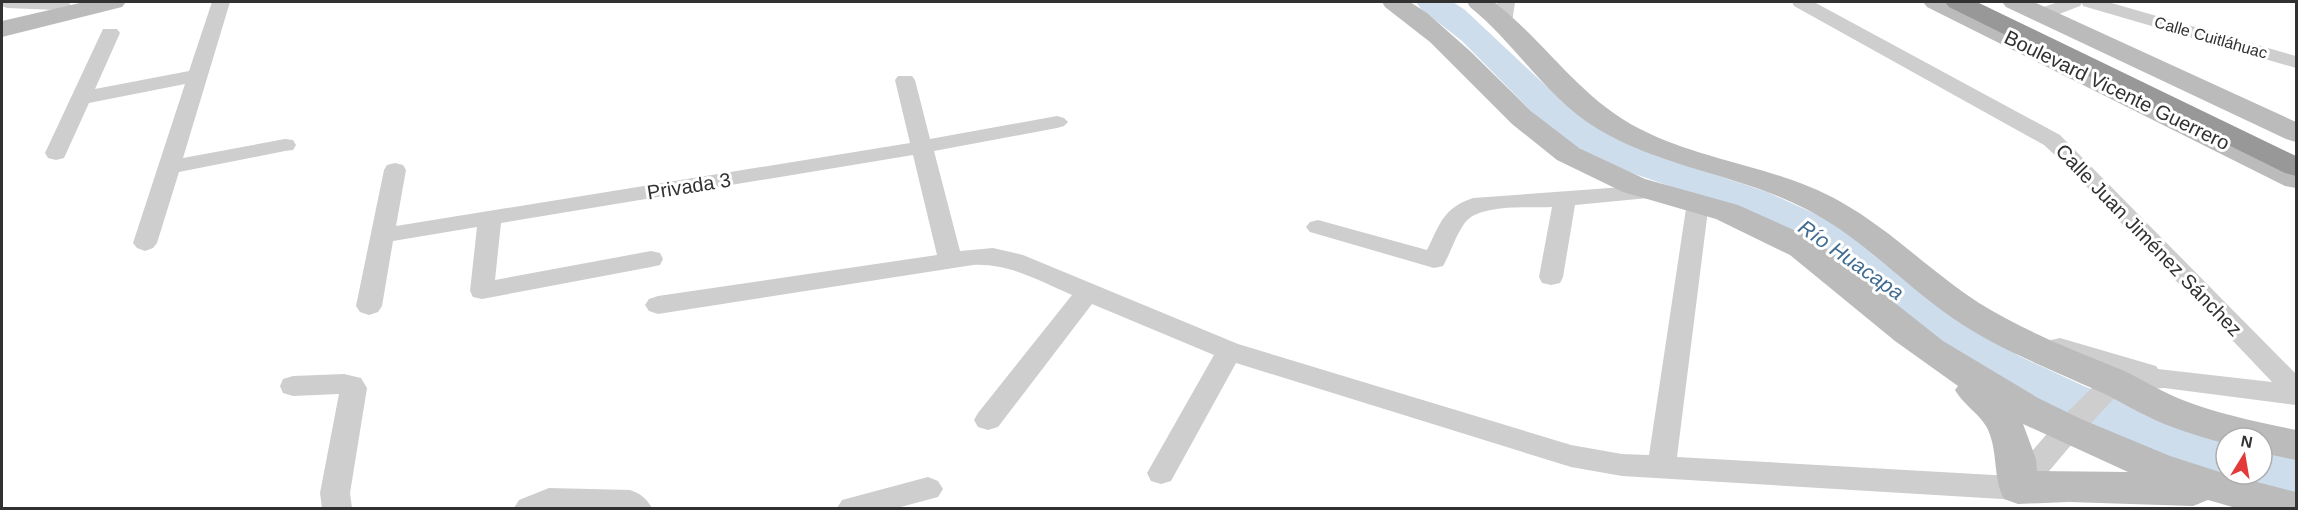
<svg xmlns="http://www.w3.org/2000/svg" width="2298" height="510" font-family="Helvetica,sans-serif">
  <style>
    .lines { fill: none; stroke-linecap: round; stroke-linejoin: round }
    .river { fill: #cdddec; fill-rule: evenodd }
    .street { fill: #cecece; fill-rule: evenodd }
    .secondary { fill: #bbb; fill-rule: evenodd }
    .highway { fill: #989898; fill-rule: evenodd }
    .labels { text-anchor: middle; stroke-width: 6; stroke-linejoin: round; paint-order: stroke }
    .far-street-label { font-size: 16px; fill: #313131; stroke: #fff }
    .street-label { font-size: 20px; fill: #313131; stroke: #fff }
    .water-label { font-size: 21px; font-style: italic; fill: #406c92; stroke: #fff }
  </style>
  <rect width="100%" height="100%" fill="#fff"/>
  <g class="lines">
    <path class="river" d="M1416,2H1453L1465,10L1562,101L1603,131L1656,155L1767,192L1820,216L1850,234L1957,316L2019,356L2086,387L2226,441V474H2262V450L2296,458V498L2244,484L2240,476L2226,481L2208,475L2119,440L2012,393L1962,365L1889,310L1821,254L1792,234L1739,210L1629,172L1577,147L1536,116L1462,41L1421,9Z"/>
    <path class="street" d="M2,2H68L77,12L75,16C65,18 63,16 57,10L7,8L2,6Z
      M212,2H230L183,158L285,139L293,140L296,145L293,150L285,151L179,172L157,243L153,248L145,251L137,248L133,243L185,84L89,103L64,158L56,160L48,158L45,153L103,29H117L120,33L95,89L189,71Z
      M1497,2H1515L1512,23L1510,27H1496L1494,23Z
      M1792,2H1814L2060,135L2296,374V405L2164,388L2121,391L2077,438L2028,496L2018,500L1622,476L1571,467L1236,363L1171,481L1161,484L1151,481L1147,473L1214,355L1092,304L998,427L988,430L978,427L974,420L978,413L1072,295C1039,281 1009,263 973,265L658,314L649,311L645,305L649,299L658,296L937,255L913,155L501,223L495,280L651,251L660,253L663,259L660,265L651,267L482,299L473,297L470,291L477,227L393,241L382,306L378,312L369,315L360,312L356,306L384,170L387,165L395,163L403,165L406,170L396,226L910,143L895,80L898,76H912L915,80L930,139L1057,116L1064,118L1068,122L1064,126L1057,128L934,151L960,251L993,248L1023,255L1238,344L1571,445L1622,454L1649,455L1687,202L1690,197L1698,195L1706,197L1709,202L1677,457L2011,476L2057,422L2105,375L2113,372L2051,354L2047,347L2051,340L2060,338L2156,366L2158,369L2272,382L2068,167L2044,145L1794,6Z
      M2058,2H2108L2296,56V68L2083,6L2082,3L2080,6L2049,18H2035L2033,14L2035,10Z
      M1651,185L1659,187L1662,192L1659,197L1575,205L1563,277L1560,283L1551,285L1542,283L1539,277L1552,207C1529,208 1477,203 1464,224C1455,237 1451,252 1443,266L1434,268L1310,232L1306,227L1310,222L1318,220L1427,250C1440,224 1443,208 1473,198Z
      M344,374L361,378L367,388L350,493L352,508H322L320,493L339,394L293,396L283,393L280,386L283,379L293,376Z
      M928,477L938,481L943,489L938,497L897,508H837L842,500Z
      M549,488L630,490C641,494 646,498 652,508H514L519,500Z"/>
    <path class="secondary" d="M84,2H126L122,7L2,37V21Z
      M1382,2H1410L1427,13L1470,51L1532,112L1579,148L1645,179L1738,205L1814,239L1943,341L2038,398L2081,419L2170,456L2226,474L2296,492V508H2236L2208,500L2193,506L2069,502L2018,504L2004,499C1992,477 1999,449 1986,426C1978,413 1963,404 1955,390L1958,386L1895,341L1790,255L1716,219L1623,192L1557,160L1512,124L1430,42L1385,7ZM2023,424L2128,472L2037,471L2036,459Z
      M1467,2H1494C1547,43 1579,98 1640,129C1704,162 1778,166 1841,202C1891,230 1931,272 1979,303C2024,331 2073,350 2122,370C2142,379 2160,391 2180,399C2218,414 2257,422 2296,430V460L2262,453V438H2226V444C2199,436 2170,428 2145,415C2128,407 2113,397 2096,390C2048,368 1998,349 1954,319C1907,287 1867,243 1817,215C1748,175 1666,170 1598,129C1547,99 1516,44 1470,7Z
      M1923,2H1955L2296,167V188L2285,186L1927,7Z
      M2002,2H2034L2296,122V142L2286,139L2006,7Z"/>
    <path class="highway" d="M1945,2H1977L2296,156V176L2285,173L1949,7Z"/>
  </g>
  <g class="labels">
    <g class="far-street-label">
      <text transform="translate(2211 37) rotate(16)" y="6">Calle Cuitláhuac</text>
    </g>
    <g class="street-label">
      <text transform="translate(2117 90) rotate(26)" y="7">Boulevard Vicente Guerrero</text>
      <text transform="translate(689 186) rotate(-9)" y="7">Privada 3</text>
      <text transform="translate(2149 240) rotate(46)" y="7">Calle Juan Jiménez Sánchez</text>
    </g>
    <g class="water-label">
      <text transform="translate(1851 260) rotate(35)" y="7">Río Huacapa</text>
    </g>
  </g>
  <rect width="2298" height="510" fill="none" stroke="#313131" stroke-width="6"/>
  <g transform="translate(2244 456) rotate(11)"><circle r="28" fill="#ffffff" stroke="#adadad" stroke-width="1.5"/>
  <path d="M0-4.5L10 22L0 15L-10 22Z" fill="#e23a39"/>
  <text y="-9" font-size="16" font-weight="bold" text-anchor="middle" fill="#313131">N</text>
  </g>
</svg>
